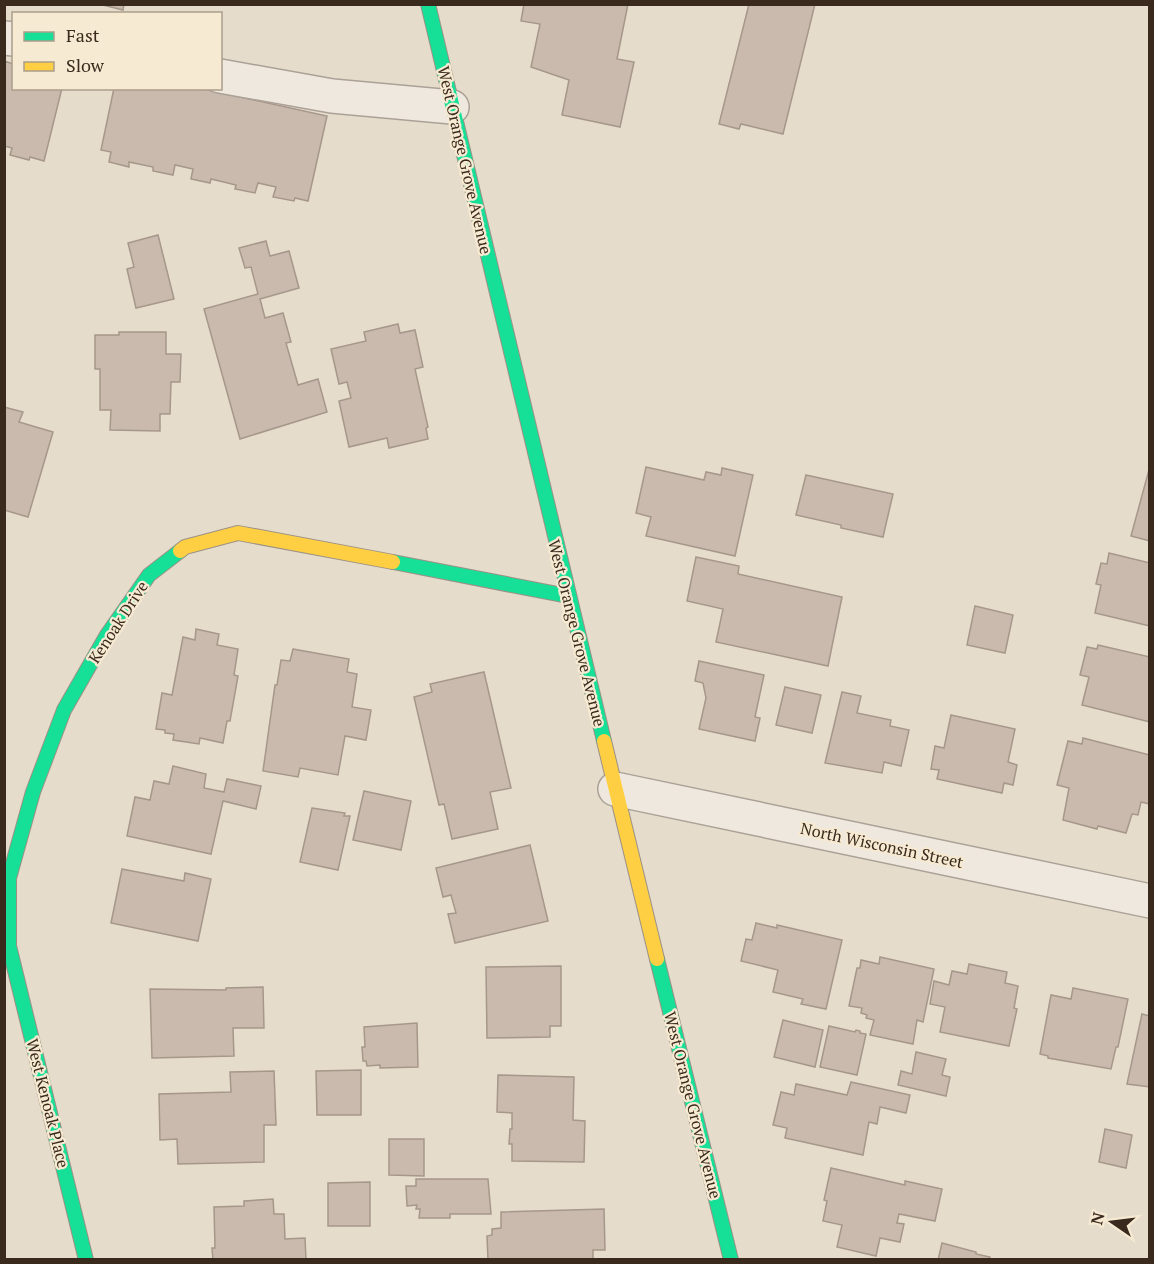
<svg xmlns="http://www.w3.org/2000/svg" width="1154" height="1264" font-family="'PT Serif',serif">
  <style>
    .building { fill: #cabaad; stroke: #a6978b; stroke-width: 1.5 }
    .lines { fill: none; stroke-linecap: round; stroke-linejoin: round }
    .street-casing { stroke: #aba196; stroke-width: 36 }
    .fast-casing { stroke: #9b9185; stroke-width: 16 }
    .slow-casing { stroke: #9b9185; stroke-width: 16 }
    .street { stroke: #eee8de; stroke-width: 33 }
    .fast { stroke: #16e098; stroke-width: 14 }
    .slow { stroke: #ffcf43; stroke-width: 14 }
    .labels { text-anchor: middle; stroke-width: 4.5; stroke-linejoin: round; paint-order: stroke }
    .street-label { font-size: 16px; fill: #3a291d; stroke: #f7ead2 }
  </style>
  <rect width="100%" height="100%" fill="#e6dccc"/>
  <path class="building" d="M99,4H124L123,10Z
    M524,4H628L617,59L634,62L620,127L562,115L569,80L531,67L540,24L521,21Z
    M749,4H815L783,134L741,124L739,129L719,124Z
    M4,61L14,64V88H62L44,161L30,157L29,160L10,155L12,148L4,146Z
    M114,88H199L327,116L308,201L295,198L294,201L273,197L276,187L258,183L255,193L235,189L236,185L211,179L210,183L191,179L193,169L175,165L173,175L153,171V167L129,162V167L109,162L111,152L101,150Z
    M158,235L174,299L136,308L127,269L134,267L128,243Z
    M266,241L270,256L289,251L299,288L260,299L265,318L283,313L291,342L286,343L298,385L318,379L327,412L240,439L204,309L258,294L251,267L245,268L239,248Z
    M398,324L400,333L415,330L423,367L415,369L428,427L426,428L428,439L389,448L387,438L349,447L339,401L351,398L347,382L339,384L331,349L366,341L364,332Z
    M119,332H166V354H181L180,382H171L170,414H160V431L110,430L111,410H100V369H95V335H119Z
    M4,407L23,412L19,422L53,432L28,517L4,510Z
    M1150,466V541L1131,536Z
    M646,467L704,480L706,472L721,475L722,468L753,475L735,556L646,536L651,517L636,513Z
    M806,475L893,494L883,537L841,528V525L796,515Z
    M1109,553L1150,563V626L1095,613L1101,585L1096,584L1101,563L1107,564Z
    M696,557L739,566L738,574L842,597L828,666L716,642L723,609L687,601Z
    M975,606L1013,615L1005,653L967,645Z
    M196,629L219,634L217,645L238,649L234,675L238,676L230,721H227L223,743L200,738L199,744L173,740L174,734L165,733V730L156,729L162,693L172,695L183,637L195,640Z
    M1098,645L1150,657V722L1082,705L1089,677L1080,675L1087,647L1097,649Z
    M293,649L349,659L347,672L357,674L352,707L371,710L366,740L345,736L338,775L300,768L298,777L263,771L275,685H277L281,660L290,661Z
    M699,661L764,675L755,717L760,718L755,741L699,729L706,698L703,683L695,681Z
    M484,672L511,788L490,792L498,829L452,839L444,804L439,805L414,697L432,692L430,684Z
    M785,687L821,695L812,733L776,725Z
    M842,692L861,696L857,713L891,720L890,726L909,730L901,766L884,762L882,773L825,763Z
    M951,715L1015,729L1008,762L1017,765L1013,785L1004,783L1002,793L937,779L939,770L931,769L935,746L944,748Z
    M1083,738L1150,755V804L1141,802L1138,815L1132,814L1126,833L1098,826L1097,829L1063,820L1069,788L1057,785L1068,741L1082,744Z
    M173,766L206,774L204,788L224,792L227,779L261,786L256,809L223,801L211,854L127,836L135,797L150,800L154,781L169,784Z
    M364,791L411,801L401,850L353,840Z
    M312,808L345,813L344,816H350L338,870L300,862Z
    M530,845L548,921L455,943L448,914L456,913L451,895L443,897L436,868Z
    M122,869L184,881L185,873L211,879L198,941L111,923Z
    M756,923L777,928V925L842,940L826,1009L801,1004L803,999L773,992L778,970L741,961L746,939L752,940Z
    M880,957L934,969L923,1022L917,1020L913,1044L870,1035L874,1020L866,1018L867,1015L861,1013L862,1008L849,1006L857,968H860L861,960L879,964Z
    M969,964L1007,972L1005,983L1018,986L1014,1008L1017,1009L1009,1046L940,1032L945,1007L930,1004L934,981L949,985L952,971L967,974Z
    M561,966V1026H550V1037L487,1038L486,967Z
    M263,987L264,1028H233L234,1056L152,1058L150,989L226,990V988Z
    M1073,988L1128,999L1118,1047H1116L1111,1069L1048,1058V1056L1040,1054L1051,995L1071,999Z
    M1142,1014L1150,1016V1087L1127,1084Z
    M783,1020L823,1030L815,1067L774,1057Z
    M417,1023L418,1067L380,1068V1065L367,1066L366,1061H363L362,1047H365L364,1027Z
    M829,1026L855,1032L856,1030L860,1031V1033L866,1034L857,1075L820,1067Z
    M916,1052L946,1059L942,1075L950,1077L946,1096L898,1085L901,1071L912,1074Z
    M361,1070V1115H317L316,1071Z
    M274,1071L276,1125H264V1162L178,1164L177,1139L160,1140L159,1094L231,1092L230,1072Z
    M498,1075L574,1077L573,1120L585,1121L584,1162L512,1161V1144H509L510,1129H512V1113L497,1112Z
    M851,1082L910,1095L906,1113L880,1107L877,1124L869,1122L863,1155L785,1138L787,1128L773,1125L781,1092L794,1095L796,1084L847,1095Z
    M1105,1129L1132,1135L1126,1168L1099,1162Z
    M389,1139H424V1176L389,1175Z
    M831,1168L905,1185V1181L942,1189L935,1221L899,1214L897,1223L904,1224L900,1242L880,1238L876,1256L837,1247L842,1225L823,1221L827,1201L824,1200Z
    M416,1179H488L491,1214H450V1218H419L420,1209H416L417,1205L407,1206L406,1186H416Z
    M370,1182V1226H328V1183Z
    M273,1199L274,1214H284L285,1239L305,1238L306,1260H213L212,1248H215L214,1207L244,1206V1201Z
    M604,1209L605,1250H593V1260H488L487,1236L492,1235V1229L501,1228V1212Z
    M942,1243L976,1252V1254L990,1257L989,1260H938Z"/>
  <g class="lines">
    <g class="street-casing">
      <path id="street" d="M4,38L14,39
        M220,76L332,96L452,107
        M615,789L1150,901"/>
    </g>
    <g class="fast-casing">
      <path id="fast" d="M428,4L604,741
        M393,562L568,596
        M657,959L731,1260
        M86,1260L9,946V878L33,792L64,710L107,635L149,575L180,551"/>
    </g>
    <g class="slow-casing">
      <path id="slow" d="M180,551L185,547L238,533L393,562
        M604,741L657,959"/>
    </g>
    <use href="#street" class="street"/>
    <use href="#fast" class="fast"/>
    <use href="#slow" class="slow"/>
  </g>
  <g class="labels">
    <g class="street-label">
      <text transform="translate(465 160) rotate(77)" y="6">West Orange Grove Avenue</text>
      <text transform="translate(118 622) rotate(-57)" y="6">Kenoak Drive</text>
      <text transform="translate(577 633) rotate(76)" y="6">West Orange Grove Avenue</text>
      <text transform="translate(882 845) rotate(12)" y="6">North Wisconsin Street</text>
      <text transform="translate(48 1103) rotate(76)" y="6">West Kenoak Place</text>
      <text transform="translate(693 1105) rotate(76)" y="6">West Orange Grove Avenue</text>
    </g>
  </g>
  <rect width="1154" height="1264" fill="none" stroke="#3a291d" stroke-width="12"/>
  <rect x="12" y="12" width="210" height="78" fill="#f7ead2" stroke="#ab9d8a" stroke-width="1.5"/>
  <rect x="24" y="32" width="30" height="9" fill="#16e098" stroke="#ab9d8a" stroke-width="1.5"/>
  <text x="66" y="42" font-size="18" fill="#3a291d">Fast</text>
  <rect x="24" y="62" width="30" height="9" fill="#ffcf43" stroke="#ab9d8a" stroke-width="1.5"/>
  <text x="66" y="72" font-size="18" fill="#3a291d">Slow</text>
  <g transform="translate(1112 1222) rotate(284)" stroke="#f7ead2" stroke-width="4.5" paint-order="stroke">
  <path d="M0-4.5L10 22L0 15L-10 22Z" fill="#3a291d"/>
  <text y="-9" font-size="16" font-weight="bold" text-anchor="middle" fill="#3a291d">N</text>
  </g>
</svg>
